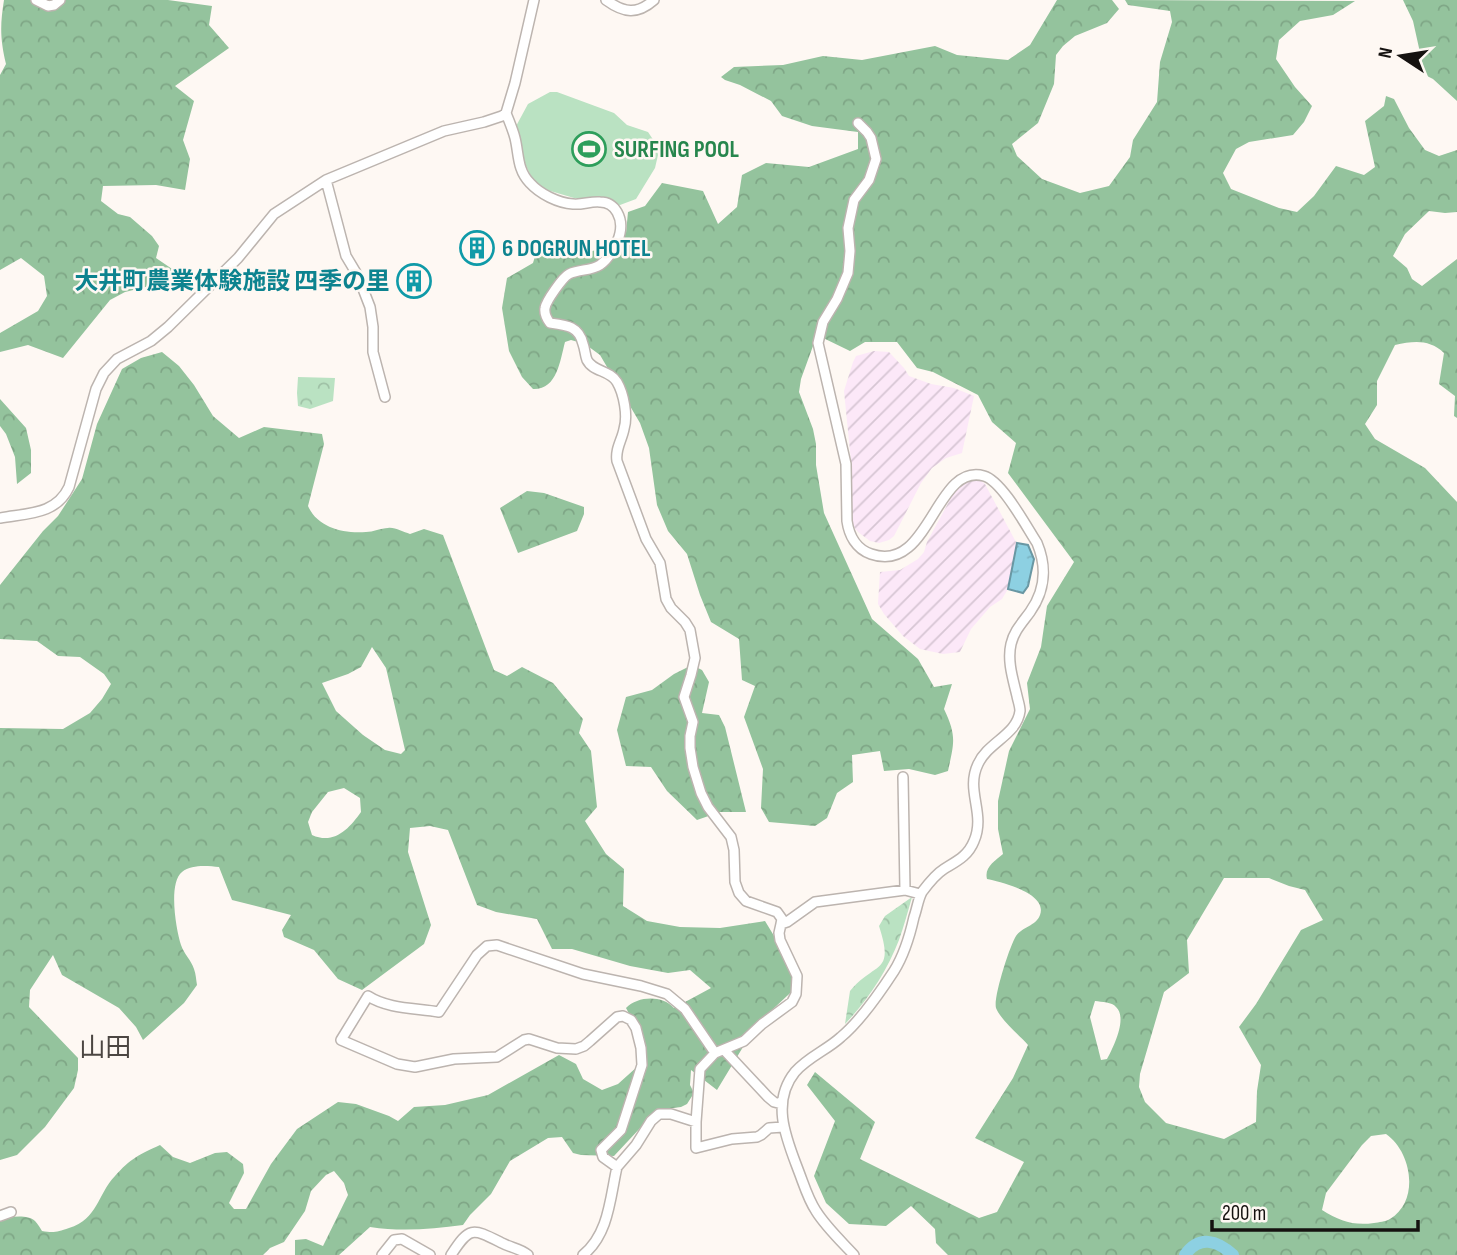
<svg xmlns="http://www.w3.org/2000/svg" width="1457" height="1255" font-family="'Sofia Sans Condensed','Noto Sans JP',sans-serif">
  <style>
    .industrial { fill: url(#industrial-furrows) }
    .grass { fill: #bae2c2 }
    .forest { fill: url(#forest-crowns); fill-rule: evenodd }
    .park { fill: url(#park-crowns) }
    .water { fill: url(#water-ripples); stroke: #6997a3; stroke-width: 2 }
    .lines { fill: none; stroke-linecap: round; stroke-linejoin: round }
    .river { stroke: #8dd0e2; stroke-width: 12 }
    .minor-casing { stroke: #bcb4af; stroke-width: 12 }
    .minor { stroke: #fff; stroke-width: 9 }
    .labels { text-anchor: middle; stroke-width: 5; stroke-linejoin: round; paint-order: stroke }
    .leisure-label { font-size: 24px; font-weight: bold; fill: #27864d; stroke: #fef8f3; text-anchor: start }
    .culture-label { font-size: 24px; font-weight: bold; fill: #0d838f; stroke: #fef8f3; text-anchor: start }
    .neighbourhood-label { font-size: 26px; fill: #4c4642; stroke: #fef8f3 }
  </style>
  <defs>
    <pattern id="industrial-furrows" width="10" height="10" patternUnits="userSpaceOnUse" patternTransform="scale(1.75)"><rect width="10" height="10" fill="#fce8f8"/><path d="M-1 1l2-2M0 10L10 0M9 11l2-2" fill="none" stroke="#d7c6d4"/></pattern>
    <pattern id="forest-crowns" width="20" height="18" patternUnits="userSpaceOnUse" patternTransform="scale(1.75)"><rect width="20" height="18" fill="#94c39d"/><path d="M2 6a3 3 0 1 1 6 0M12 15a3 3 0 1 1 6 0" fill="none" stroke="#7fa686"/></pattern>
    <pattern id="park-crowns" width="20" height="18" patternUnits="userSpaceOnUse" patternTransform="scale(1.75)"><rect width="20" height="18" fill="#bae2c2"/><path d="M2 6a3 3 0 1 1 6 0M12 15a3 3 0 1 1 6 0" fill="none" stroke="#9fc1a6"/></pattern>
    <pattern id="water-ripples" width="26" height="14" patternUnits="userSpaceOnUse" patternTransform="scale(1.75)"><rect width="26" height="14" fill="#8dd0e2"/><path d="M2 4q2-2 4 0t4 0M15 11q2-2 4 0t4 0" fill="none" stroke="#79b2c1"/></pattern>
  </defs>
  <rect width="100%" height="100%" fill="#fef8f3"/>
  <path class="industrial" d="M874,351L889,352L904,368L909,376L931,384L954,388L974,396L962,453L946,458L932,468L921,483L894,536L889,540L879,543L870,541L858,532L850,522L848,495L851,461L844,391L853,362L856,356Z
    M972,480L981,481L985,484L1017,544L1008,589L1002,599L990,607L971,629L960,652L943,654L920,649L903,636L884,614L878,604L880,572L900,570L918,559L924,552L927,542L958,485Z"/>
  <path class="grass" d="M550,92H557L614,113L627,125L648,132L656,144L658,155L655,168L636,199L620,205L574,198L547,190L533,180L526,166L515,128L528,104Z"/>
  <path class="forest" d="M4,0H168L212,6L209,25L229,48L175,86L194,101L183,140L190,159L185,190L156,185L103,186L101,201L118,214L130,217L152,236L159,246L156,258L178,273L150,286L125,292L110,300L63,358L28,345L0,352V333L38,311L47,296L44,276L21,258L0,270V75L6,64C0,39 0,25 4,0Z
    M1057,0H1112L1119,9L1107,23L1075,36L1063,46L1056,55L1054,84L1038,123L1012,144L1017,156L1042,179L1080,193L1109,186L1130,157L1133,140L1157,102L1160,62L1172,22L1170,11L1128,5L1125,0L1355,1L1333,15L1300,21L1279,40L1276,59L1295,87L1312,106L1304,122L1293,135L1249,142L1236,149L1223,173L1231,189L1279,208L1297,212L1314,196L1336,166L1364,175L1375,167L1365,121L1384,106L1386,96L1394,99L1409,128L1425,150L1439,156L1457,150V212L1445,213L1429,211L1405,234L1393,256L1407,268L1412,279L1422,286L1457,259V418L1454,416L1455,396L1439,384L1444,353C1429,339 1414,341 1395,345L1377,381V405L1365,424L1375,439L1425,468L1457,502V1255H948L936,1243L935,1229L911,1206L886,1226L849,1224L826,1203L814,1176L835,1121L807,1085L815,1072L875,1122L860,1159L979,1218L997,1212L1024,1162L975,1138L1013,1078L1028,1045C1020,1036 1000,1019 996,1008C993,998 1010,945 1016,936C1022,927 1036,926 1040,915C1048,893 1001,882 987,879C984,867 995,861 1003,854L998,829V801L1009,751L1030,709L1027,683L1041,647L1047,606L1074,562L1008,473L1016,443L992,422L978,395L933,372L917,368L897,342H865L850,351L817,335L801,379L799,392L813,429L816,444V465L824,513L872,619L918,659L934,687L952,684L944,709C957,736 954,743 948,771L935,775L909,769L884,771L880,751L852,755L853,782L837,793L827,818L815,826L769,822L761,808L763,769L744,717L755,686L742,680L739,639L711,622L700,595L687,554L668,531L657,505L649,448L640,423L600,355L585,344L571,340L565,342C560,361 557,390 533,389L522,377L509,351L502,308L507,278L533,263L536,253L555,245L569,257L604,248L626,233L628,212L645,206L662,183L703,191L718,224L737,207L742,175L766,163L809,167L858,149V132L812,126L782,116L771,101L740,85L725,80L721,77L734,67L783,65L823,56L862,60L935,46L957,55L1008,60L1030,45ZM1224,878H1269L1289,886L1305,890L1323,920L1301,930L1256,1004L1239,1027L1261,1065L1257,1091L1256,1122L1224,1139L1166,1123L1145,1102L1139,1087L1140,1074L1164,992L1189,973L1187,940ZM1095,1001C1102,1002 1112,1002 1116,1007C1128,1018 1113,1048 1107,1059L1101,1060L1090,1017ZM1386,1134C1412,1152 1420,1201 1390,1219C1385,1222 1379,1222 1374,1223C1353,1226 1340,1221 1322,1210L1326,1193L1362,1145L1371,1136Z
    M1403,0H1457V101L1433,79L1425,75L1413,21Z
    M162,352L179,366L194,385L213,416L239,438L264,427L322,434L324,444L308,506C317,527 343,534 366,532C373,532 381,528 388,528C395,527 403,532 410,534L424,529L443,535L494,670L507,676L522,667L553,683L583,719L579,733L591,751L597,807L585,821L606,854L624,869L623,906L647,921L680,927L720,928L765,921L802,982L772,1010L743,1047L717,1090L691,1070L690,1085L694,1093L687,1104L681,1107L657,1110L614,1156L581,1155L573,1153L562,1137L548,1138L510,1161L491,1194L470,1215L463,1225C432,1229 402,1232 370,1227L339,1255H295V1240L306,1239L323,1246L348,1195L344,1183L334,1171L326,1175L311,1191L305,1211L284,1242L270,1248L263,1255H0V1219C10,1217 27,1214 35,1221C38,1224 40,1228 42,1231C54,1233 57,1232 69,1228C98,1219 97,1195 115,1176C130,1159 140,1154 160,1145L173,1157L190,1163L215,1153L227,1152L243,1164L244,1173L229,1203L234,1209H246L271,1164L297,1129L338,1102L356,1104L389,1116L398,1121L414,1107L445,1105L488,1095L559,1055L576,1064L583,1079L602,1090L618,1084L638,1066L642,1038L626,1008C638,996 662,995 674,1008L711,988L690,970L668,973L630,966L572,949H552L537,919L496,912L477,905L448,830L430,826L410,828L408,852L431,925L424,944L362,990L338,979L314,950L284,937L282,930L291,915L232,900L219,867C208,866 192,864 182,872C168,883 176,930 181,945C184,954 191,960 194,969C196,974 196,980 197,985L184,1003L143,1040L136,1027L119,1008L62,975L53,955L30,990L29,1007L78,1058V1070L74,1088L45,1127L17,1155L0,1160V728L63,729L90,713L102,699L111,684L104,674L80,657L58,656L37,641L0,639V585L43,531L58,516L82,479L97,424L122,369L141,358ZM372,647L386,668L405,750L401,754L385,750L363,735L336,711L322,683L348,674L361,667ZM344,788L360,798L361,812C349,829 334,845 312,835L308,822L312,812L328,792Z
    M0,399L26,428L31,450V473L17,484L15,457L6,434L0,426Z
    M527,491L544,493L584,507V514L577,531L518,553L500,508Z
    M692,665L702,670L709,682L702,713L719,715L725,727L746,812H720L697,820L667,791L651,767L626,766L617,730L626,697L652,690L674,674Z"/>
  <path class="park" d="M298,377L335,378L333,401L310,409L298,406L297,393Z
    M912,897C908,911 904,926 899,940C887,971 868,1000 845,1024L850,991C875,961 895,975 879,926L885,916Z"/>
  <path class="water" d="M1017,543L1028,545L1034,559L1028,586L1023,593L1008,589Z"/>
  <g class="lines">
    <path class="river" d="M1185,1255C1199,1235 1217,1240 1233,1255"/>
    <g class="minor-casing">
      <path id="minor" d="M36,0L48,6L54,5L60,0
        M606,0C624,13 637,15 654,0
        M506,113C509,121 513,130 515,138C519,154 517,170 530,183C540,194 558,203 573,204C582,205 591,201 600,202C616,202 623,219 620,233C618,243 609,259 600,265C591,271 579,269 569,274C563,277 546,301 545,308C544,314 547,319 550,323C566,325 579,326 583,344C585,349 585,355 587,360C593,372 610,370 617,382C624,394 628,416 624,429C622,440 615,449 617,461L646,539L660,563L666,599L671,608L685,622L690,630L695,658L691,675L684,697L693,722L690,736V748L693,767L701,793L708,807L731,837L734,850L735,882L739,893L746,901L777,912L782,919L781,924L787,922L815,902L905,890L920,894
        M326,180L346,256L358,276L370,307L373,327V352L385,397
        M0,518C27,513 56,515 69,487L96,389L104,373L117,359L151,341L168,327L238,258L274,214L326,180L444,131L484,122L502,116L506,113L515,83L534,0
        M903,777L905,890
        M781,924L779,933L780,940L797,976L796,994L792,1002L762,1024L744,1041L715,1053L700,1069L696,1122V1148L732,1139L757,1137L761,1135L769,1128L783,1127
        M724,1050L768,1097L774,1102L782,1104
        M617,1167L636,1145L651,1121L659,1114H671L696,1122
        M0,1216L11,1212
        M382,1255L394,1240L402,1239L430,1255
        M451,1255C470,1226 472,1228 502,1243C511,1248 520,1248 528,1255
        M583,1255C609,1234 610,1198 617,1167L603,1157L601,1150L621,1130L642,1065L641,1048L636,1028L631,1020L623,1016L617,1017L590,1041L584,1046L576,1049L557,1048L529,1039L524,1040L497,1057L454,1059L415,1067L397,1064L341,1040L368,996C388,1009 416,1008 439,1012L477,955L487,946L497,945L583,974L641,986L667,994L685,1009L715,1053
        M854,1255C841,1241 826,1227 816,1211C808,1199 804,1185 799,1172C787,1140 770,1103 795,1072C808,1057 827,1050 841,1037C859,1022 881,991 894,971C904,955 910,935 914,917C917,909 918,899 922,892C928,884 936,874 944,869C957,861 968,856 974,841C986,813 965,791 978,764C988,742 1017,735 1020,711C1020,706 1018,701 1017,696C1013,679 1007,661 1011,644C1014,631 1022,623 1030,612C1045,591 1047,567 1037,543C1026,526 1002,481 984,476C935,462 930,575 871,554C856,549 849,535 847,521L846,464L818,343L823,322L837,299L848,273L850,251L848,228L854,200L869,180L876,159L871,138L867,132L858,123"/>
    </g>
    <use href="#minor" class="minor"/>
  </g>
  <defs>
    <g id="stadium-ring" transform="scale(1.75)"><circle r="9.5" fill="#fef8f3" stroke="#2e9e5b" stroke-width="1.5"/><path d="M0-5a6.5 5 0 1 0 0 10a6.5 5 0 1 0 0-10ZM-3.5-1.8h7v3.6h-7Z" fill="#2e9e5b"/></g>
    <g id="building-ring" transform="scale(1.75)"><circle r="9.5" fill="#fef8f3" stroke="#0f9aa8" stroke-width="1.5"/><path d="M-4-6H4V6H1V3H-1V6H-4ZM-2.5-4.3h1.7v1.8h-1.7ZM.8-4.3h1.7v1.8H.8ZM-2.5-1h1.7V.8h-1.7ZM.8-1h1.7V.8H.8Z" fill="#0f9aa8"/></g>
  </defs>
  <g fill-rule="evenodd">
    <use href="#stadium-ring" x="589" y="149"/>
    <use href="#building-ring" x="477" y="248"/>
    <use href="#building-ring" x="414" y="281"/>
  </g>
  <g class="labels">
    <g class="leisure-label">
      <text x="614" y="157">SURFING POOL</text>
    </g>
    <g class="culture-label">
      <text x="502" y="256">6 DOGRUN HOTEL</text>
      <text x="390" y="289" text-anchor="end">大井町農業体験施設 四季の里</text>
    </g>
    <g class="neighbourhood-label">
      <text x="105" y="1056">山田</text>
    </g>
  </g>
  <g transform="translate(1401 56) rotate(282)" stroke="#fef8f3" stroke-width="5" paint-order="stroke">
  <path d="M0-5L12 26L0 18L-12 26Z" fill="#151210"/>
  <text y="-10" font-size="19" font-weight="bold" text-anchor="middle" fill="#151210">N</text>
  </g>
  <path d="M1212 1220v10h206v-10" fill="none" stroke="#151210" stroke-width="3.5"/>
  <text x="1222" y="1220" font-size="21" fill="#151210" stroke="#fef8f3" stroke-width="5" paint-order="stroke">200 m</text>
</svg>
